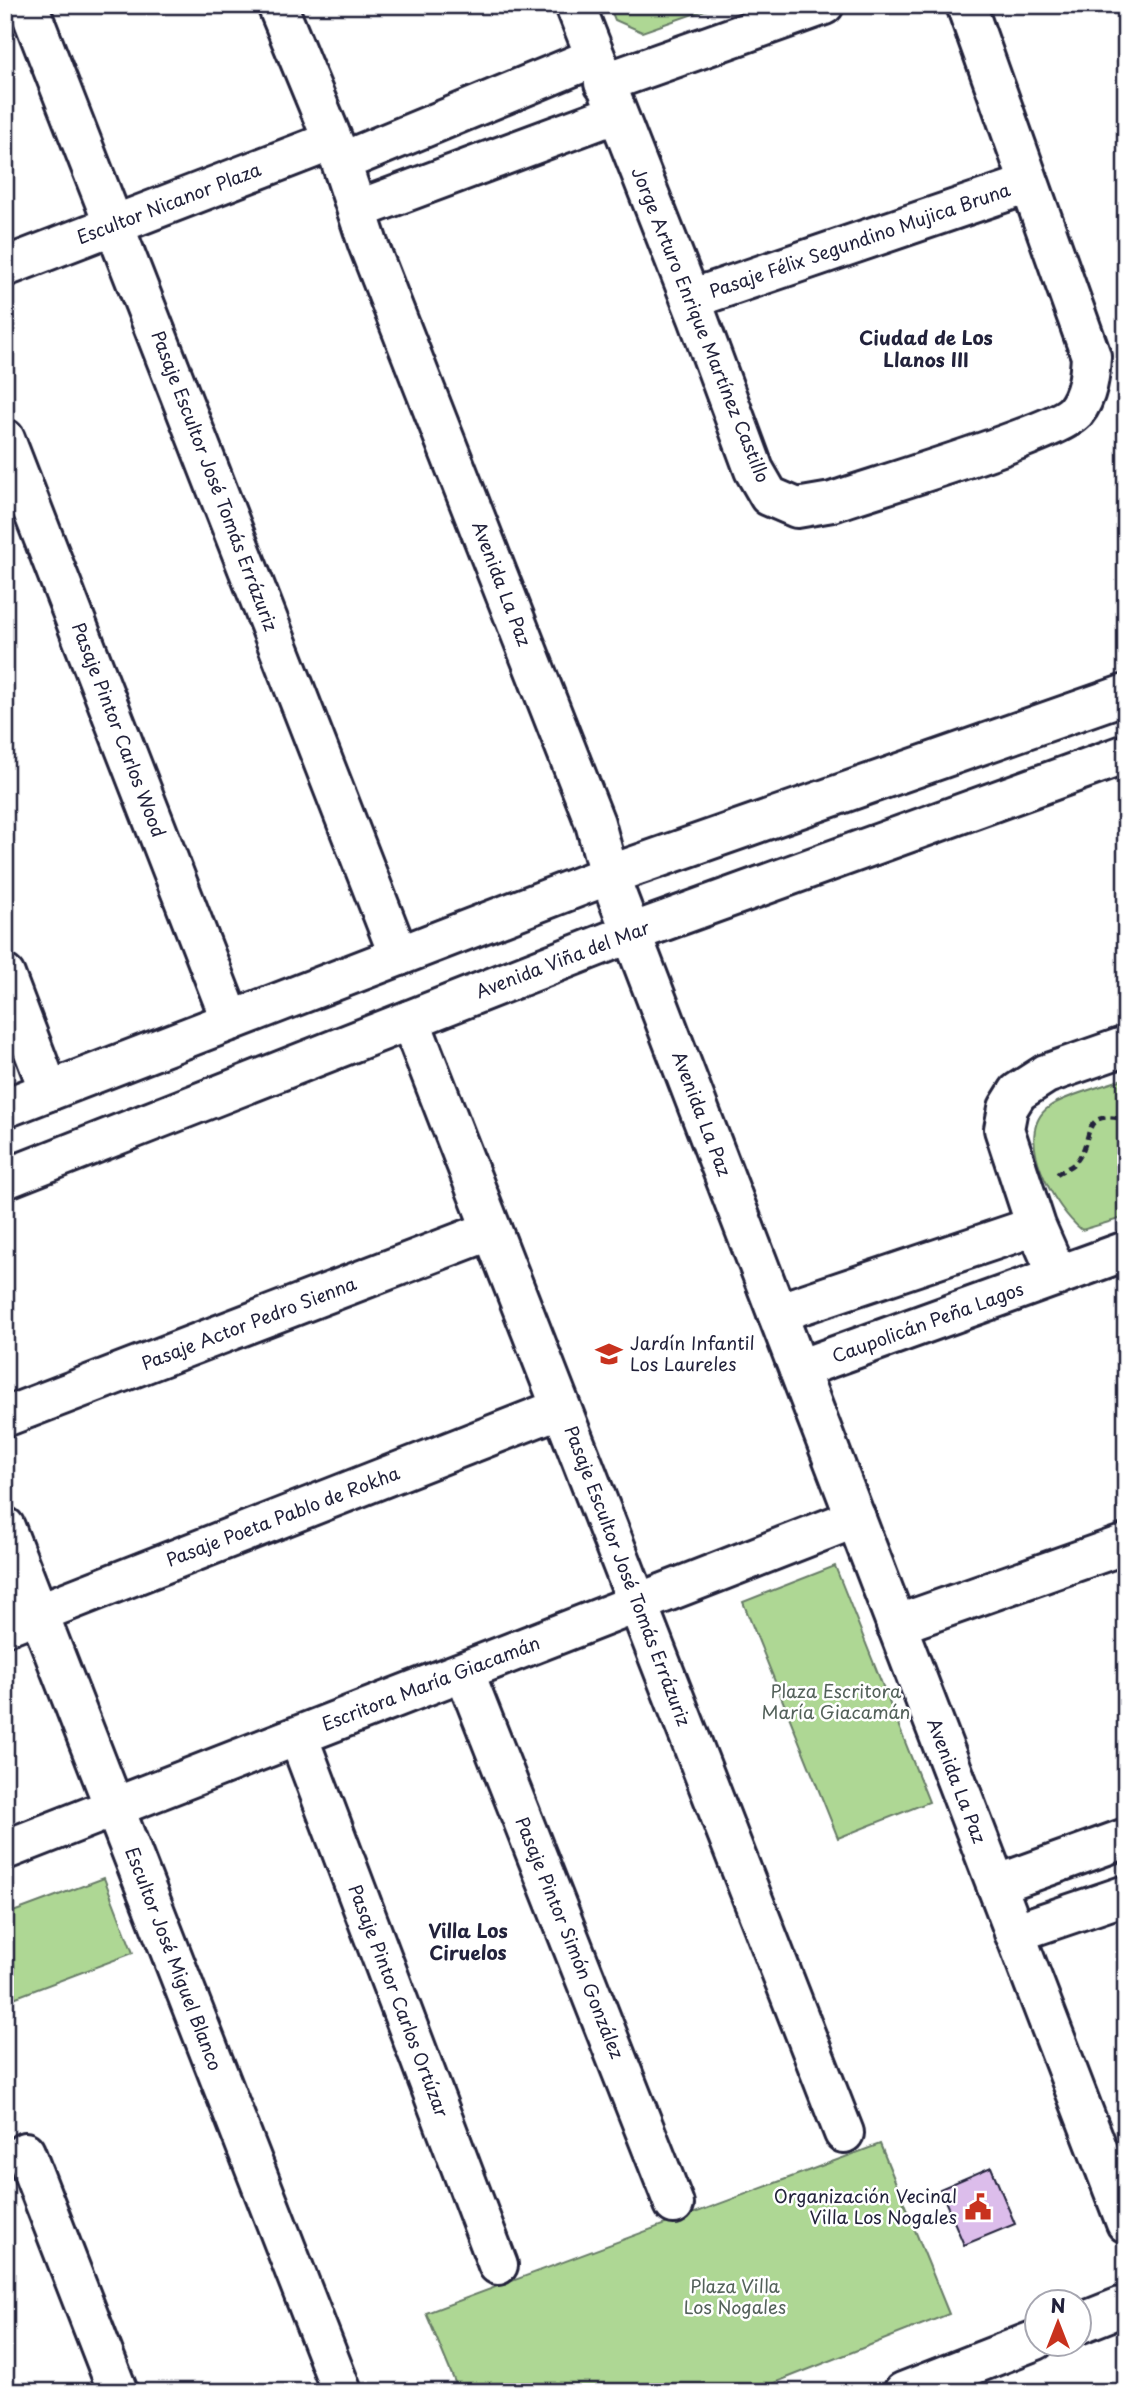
<svg xmlns="http://www.w3.org/2000/svg" width="1131" height="2397" font-family="'Playpen Sans',sans-serif">
  <style>
    .green { fill: #aed794; stroke: #687c68; stroke-width: 2 }
    .building { fill: #dcbdeb; stroke: #22223b; stroke-width: 2 }
    .lines { fill: none; stroke-linecap: round; stroke-linejoin: round }
    .street-casing { stroke: #22223b; stroke-width: 44 }
    .secondary-casing { stroke: #22223b; stroke-width: 44 }
    .path { stroke: #22223b; stroke-width: 4.5; stroke-dasharray: 7 5; stroke-linecap: butt }
    .street { stroke: #fff; stroke-width: 38 }
    .secondary { stroke: #fff; stroke-width: 38 }
    .labels { text-anchor: middle; stroke-width: 5; stroke-linejoin: round; paint-order: stroke }
    .street-label { font-size: 18px; fill: #22223b; stroke: #fff }
    .poi-label { font-size: 18px; fill: #22223b; stroke: #fff; text-anchor: start }
    .park-label { font-size: 18px; fill: #53615a; stroke: #fff }
    .neighbourhood-label { font-size: 19px; font-weight: bold; fill: #22223b; stroke: #fff }
  </style>
  <rect width="100%" height="100%" fill="#fff"/>
  <filter id="ink" filterUnits="userSpaceOnUse"><feTurbulence type="fractalNoise" baseFrequency=".0143" numOctaves="2"/><feDisplacementMap in="SourceGraphic" scale="14" xChannelSelector="R" yChannelSelector="G"/><feConvolveMatrix kernelMatrix="1 2 1 2 8 2 1 2 1" color-interpolation-filters="sRGB"/></filter>
  <g filter="url(#ink)">
    <path class="green" d="M609,5H719L642,32L615,20Z
      M1126,1078V1217L1082,1230C1055,1209 1011,1134 1049,1107C1063,1096 1107,1085 1126,1078Z
      M835,1566L929,1802L838,1838L743,1602Z
      M104,1878L133,1953L11,1999L5,1984V1915Z
      M880,2144L949,2314L751,2392H459L426,2313Z"/>
    <path class="building" d="M991,2167L1015,2224L964,2245L940,2189Z"/>
    <g class="lines">
      <g class="street-casing">
        <path id="street" d="M28,5L399,956
          M277,5L338,153L368,244L595,823L609,875L1126,694
          M575,5L698,318L754,470L769,496L797,508L832,502C872,488 1055,434 1075,412C1088,396 1090,375 1091,356L966,5
          M604,83L824,5
          M341,162L593,58
          M357,210L615,114
          M5,267L332,141
          M691,299L1029,184
          M5,439L231,1021
          M631,933L1126,754
          M5,975L49,1091
          M410,1020L844,2133
          M1058,1276L1036,1226L1004,1129L1008,1108L1018,1092L1046,1074L1126,1046
          M777,1313L1036,1226
          M799,1369L1126,1251
          M5,1417L492,1230
          M5,1527L342,2392
          M896,1625L1126,1544
          M5,1626L561,1408
          M464,1671L674,2204
          M298,1736L498,2265
          M5,1850L856,1518
          M996,1885L1126,1838
          M1014,1933L1126,1895
          M25,2152L118,2392
          M1078,2324L1126,2305
          M903,2392L1036,2340"/>
      </g>
      <g class="secondary-casing">
        <path id="secondary" d="M5,1108L609,875L1126,2223
          M5,1179L631,933"/>
      </g>
      <path class="path" d="M1057,1174C1063,1170 1071,1167 1076,1162C1095,1139 1079,1108 1126,1120"/>
      <use href="#street" class="street"/>
      <use href="#secondary" class="secondary"/>
    </g>
  </g>
  <defs>
    <g id="school-bare" transform="scale(2.1)"><path d="M0-5L7-2L0 1L-7-2ZM-4 1L0 2.5L4 1V4Q0 6-4 4Z" fill="#c8321e" stroke="#fff" stroke-width="2.5" paint-order="stroke"/></g>
    <g id="civic-bare" transform="scale(2.1)"><path d="M-.6-6.5H3V-4.5H.6V-3L4-1V1h2V6H-6V1h2V-1L-.6-3ZM-1.2 2.5V6h2.4V2.5Z" fill="#c8321e" stroke="#fff" stroke-width="2.5" paint-order="stroke"/></g>
  </defs>
  <g fill-rule="evenodd">
    <use href="#school-bare" x="609" y="1354"/>
    <use href="#civic-bare" x="978" y="2207"/>
  </g>
  <g class="labels">
    <g class="street-label">
      <text transform="translate(169 204) rotate(-21)" y="6">Escultor Nicanor Plaza</text>
      <text transform="translate(860 241) rotate(-19)" y="6">Pasaje Félix Segundino Mujica Bruna</text>
      <text transform="translate(700 325) rotate(68)" y="6">Jorge Arturo Enrique Martínez Castillo</text>
      <text transform="translate(214 481) rotate(69)" y="6">Pasaje Escultor José Tomás Errázuriz</text>
      <text transform="translate(501 584) rotate(69)" y="6">Avenida La Paz</text>
      <text transform="translate(118 730) rotate(69)" y="6">Pasaje Pintor Carlos Wood</text>
      <text transform="translate(563 960) rotate(-21)" y="6">Avenida Viña del Mar</text>
      <text transform="translate(701 1114) rotate(69)" y="6">Avenida La Paz</text>
      <text transform="translate(928 1323) rotate(-20)" y="6">Caupolicán Peña Lagos</text>
      <text transform="translate(249 1324) rotate(-21)" y="6">Pasaje Actor Pedro Sienna</text>
      <text transform="translate(283 1517) rotate(-21)" y="6">Pasaje Poeta Pablo de Rokha</text>
      <text transform="translate(627 1576) rotate(69)" y="6">Pasaje Escultor José Tomás Errázuriz</text>
      <text transform="translate(431 1684) rotate(-21)" y="6">Escritora María Giacamán</text>
      <text transform="translate(956 1781) rotate(69)" y="6">Avenida La Paz</text>
      <text transform="translate(569 1938) rotate(68)" y="6">Pasaje Pintor Simón González</text>
      <text transform="translate(173 1959) rotate(69)" y="6">Escultor José Miguel Blanco</text>
      <text transform="translate(398 2001) rotate(69)" y="6">Pasaje Pintor Carlos Ortúzar</text>
    </g>
    <g class="poi-label">
      <text x="630" y="1350">Jardín Infantil<tspan x="630" dy="21">Los Laureles</tspan></text>
      <text x="957" y="2203" text-anchor="end">Organización Vecinal<tspan x="957" dy="21">Villa Los Nogales</tspan></text>
    </g>
    <g class="park-label">
      <text x="836" y="1698">Plaza Escritora<tspan x="836" dy="21">María Giacamán</tspan></text>
      <text x="735" y="2293">Plaza Villa<tspan x="735" dy="21">Los Nogales</tspan></text>
    </g>
    <g class="neighbourhood-label">
      <text x="926" y="345">Ciudad de Los<tspan x="926" dy="22">Llanos III</tspan></text>
      <text x="468" y="1938">Villa Los<tspan x="468" dy="22">Ciruelos</tspan></text>
    </g>
  </g>
  <rect width="1131" height="2397" fill="none" stroke="#fff" stroke-width="28"/>
  <rect x="14" y="14" width="1103" height="2369" fill="none" stroke="#22223b" stroke-width="2.5" filter="url(#ink)"/>
  <g transform="translate(1058 2323)"><circle r="33" fill="#ffffff" stroke="#a7a7b1" stroke-width="2"/>
  <path d="M0-5L12 26L0 18L-12 26Z" fill="#c8321e"/>
  <text y="-10" font-size="19" font-weight="bold" text-anchor="middle" fill="#22223b">N</text>
  </g>
</svg>
